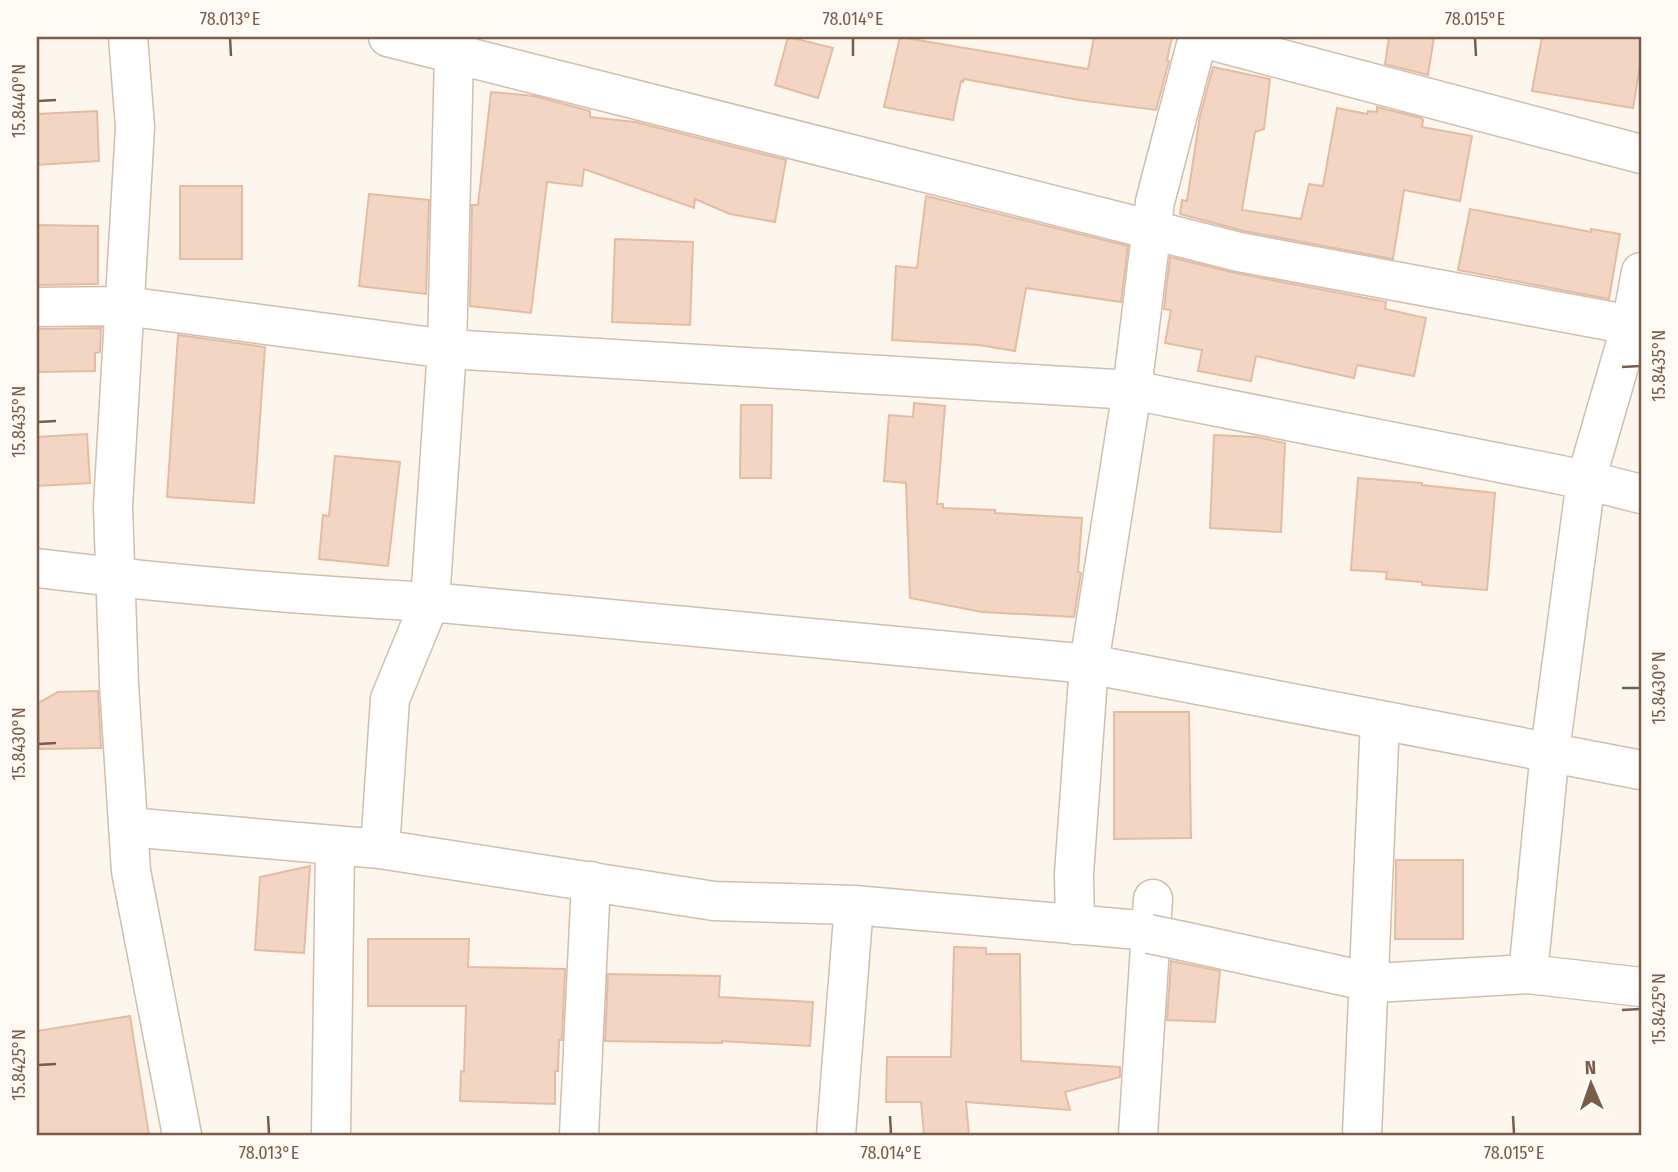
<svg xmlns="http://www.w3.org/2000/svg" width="1678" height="1172" font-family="'Fira Sans Condensed',sans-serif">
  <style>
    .building { fill: #f3d5c3; stroke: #e6bba3; stroke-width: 2 }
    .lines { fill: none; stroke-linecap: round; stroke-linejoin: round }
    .minor-casing { stroke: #d1beb0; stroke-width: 41 }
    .minor { stroke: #fff; stroke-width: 38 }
    .minor-bridge-casing { stroke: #d1beb0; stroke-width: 41; stroke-linecap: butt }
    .minor-bridge { stroke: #fff; stroke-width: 38 }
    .ticks { fill: none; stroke: #7a5c4d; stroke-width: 2.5 }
    .neatline { fill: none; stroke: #7a5c4d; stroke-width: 2.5 }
    .ticks-label { font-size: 18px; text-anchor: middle; fill: #7a5c4d }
  </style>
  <rect width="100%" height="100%" fill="#fdf6ec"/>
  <path class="building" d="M788,37L833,48L818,98L775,85Z
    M900,37L1088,69L1094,37H1172L1167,60L1169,61L1156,110L1079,100L964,79L963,82L961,81L953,120L884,107Z
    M1389,37H1434L1428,75L1385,64Z
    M1542,37H1641V60L1633,108L1532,91Z
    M1213,67L1270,79L1264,129L1255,132L1242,210L1301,219L1309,184L1323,186L1337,108L1367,114L1368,111L1377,112V107L1421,118L1423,120L1422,127L1472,136L1460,201L1404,190L1393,259L1244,231L1180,214L1182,200L1187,201L1200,116Z
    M491,92L534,96L590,111V117L635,122L786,160L775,222L730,214L695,199L694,208L584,169L582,186L547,182L531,313L470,306L472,205H478Z
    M97,111L99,161L37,165V114Z
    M180,186H242V259H180Z
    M369,194L429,200L426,294L359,286Z
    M926,196L1128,246L1121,302L1026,288L1015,351L979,345L892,340L896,266L917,268Z
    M1470,209L1591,232V229L1620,234L1609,299L1458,270Z
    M37,225L98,226V284L37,285Z
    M615,239L693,242L690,325L612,322Z
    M1170,257L1235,273L1386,302L1385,309L1426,318L1414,376L1357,365L1354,378L1256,356L1251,381L1198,371L1202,350L1165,343L1171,310L1164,309Z
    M101,328L100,352L95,353V371L37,372V329Z
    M178,335L265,347L254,503L167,497Z
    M914,403L945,406L937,504H943V508L995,510V513L1082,518L1078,572L1081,573L1074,617L982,612L910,598L906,483L884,481L889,415L913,417Z
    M741,405H772L771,478H740Z
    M87,434L90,483L37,486V437Z
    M1214,435L1256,437L1285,443L1281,532L1210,528Z
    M335,456L400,462L388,566L319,559L323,515L329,516Z
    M1358,478L1422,483V485L1495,493L1487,590L1422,585V582L1386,579L1387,572L1351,570Z
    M98,691L101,748L39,749L38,703L58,692Z
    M1114,712H1189L1191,838L1114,839Z
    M1396,860H1463V939H1395Z
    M310,866L304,953L255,950L260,877Z
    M368,939H469L468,967L565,969L562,1040H559L558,1071H555V1104L460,1101L461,1071L464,1072L466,1006H368Z
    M954,947L986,948V954H1020L1021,1061L1120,1067V1077L1065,1092L1070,1110L966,1102L969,1135H924L921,1102H886L887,1057H951Z
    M1171,961L1220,971L1215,1022L1167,1020Z
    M608,974L720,976L719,997L813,1002L810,1046L722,1041V1043L605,1041Z
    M130,1016L149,1135H37V1031Z"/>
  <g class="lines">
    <g class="minor-casing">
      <path id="minor" d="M128,37L135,127L113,506L119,684L131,871L182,1135
        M388,37L1239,252L1631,325L1641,272
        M1198,37L1641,154
        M37,307L125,306L447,349L454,53L458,37
        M37,568C167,584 299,595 430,602L447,349L1132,390L1586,480L1641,494
        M128,827L380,849L714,901L854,905L1151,931L1149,934
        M380,849L390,699L430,602L1089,664L1641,770
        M1075,925L1074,874L1089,664L1132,390L1155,202L1198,37
        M1183,941L1375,983L1528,974L1641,987
        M1528,974L1550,751L1586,480L1631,325L1641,328
        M331,1135L335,847
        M579,1135L591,881
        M836,1135L854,905
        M1138,1135L1153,899
        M1362,1135L1380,720"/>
    </g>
    <use href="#minor" class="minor"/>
    <g class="minor-bridge-casing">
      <path id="minor-bridge" d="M1149,934L1183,941"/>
    </g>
    <use href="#minor-bridge" class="minor-bridge"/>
  </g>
  <path class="ticks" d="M230,38L231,56M853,38V56M1475,38L1476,56M38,101L56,100M1622,367L1640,366M38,422L56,421M1622,688H1640M38,744L56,743M1622,1010L1640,1009M38,1065L56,1064M268,1116L269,1134M890,1116L891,1134M1513,1116L1514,1134"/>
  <rect width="1678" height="1172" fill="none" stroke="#fffaf3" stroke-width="77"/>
  <g transform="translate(1591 1084) rotate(358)" stroke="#fffaf3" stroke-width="5" paint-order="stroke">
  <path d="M0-5L12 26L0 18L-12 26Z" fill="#7a5c4d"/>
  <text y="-10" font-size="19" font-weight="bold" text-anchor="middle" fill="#7a5c4d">N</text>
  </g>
  <rect x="38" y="38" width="1602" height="1096" class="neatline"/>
  <g class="ticks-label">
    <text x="230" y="25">78.013°E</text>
    <text x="853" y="25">78.014°E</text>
    <text x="1475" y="25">78.015°E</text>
    <text transform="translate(19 101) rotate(-90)" y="6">15.8440°N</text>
    <text transform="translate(1659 366) rotate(-90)" y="6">15.8435°N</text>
    <text transform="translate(19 422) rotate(-90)" y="6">15.8435°N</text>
    <text transform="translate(1659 688) rotate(-90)" y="6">15.8430°N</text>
    <text transform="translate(19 744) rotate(-90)" y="6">15.8430°N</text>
    <text transform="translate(1659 1009) rotate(-90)" y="6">15.8425°N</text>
    <text transform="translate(19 1065) rotate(-90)" y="6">15.8425°N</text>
    <text x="269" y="1159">78.013°E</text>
    <text x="891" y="1159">78.014°E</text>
    <text x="1514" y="1159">78.015°E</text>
  </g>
</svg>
